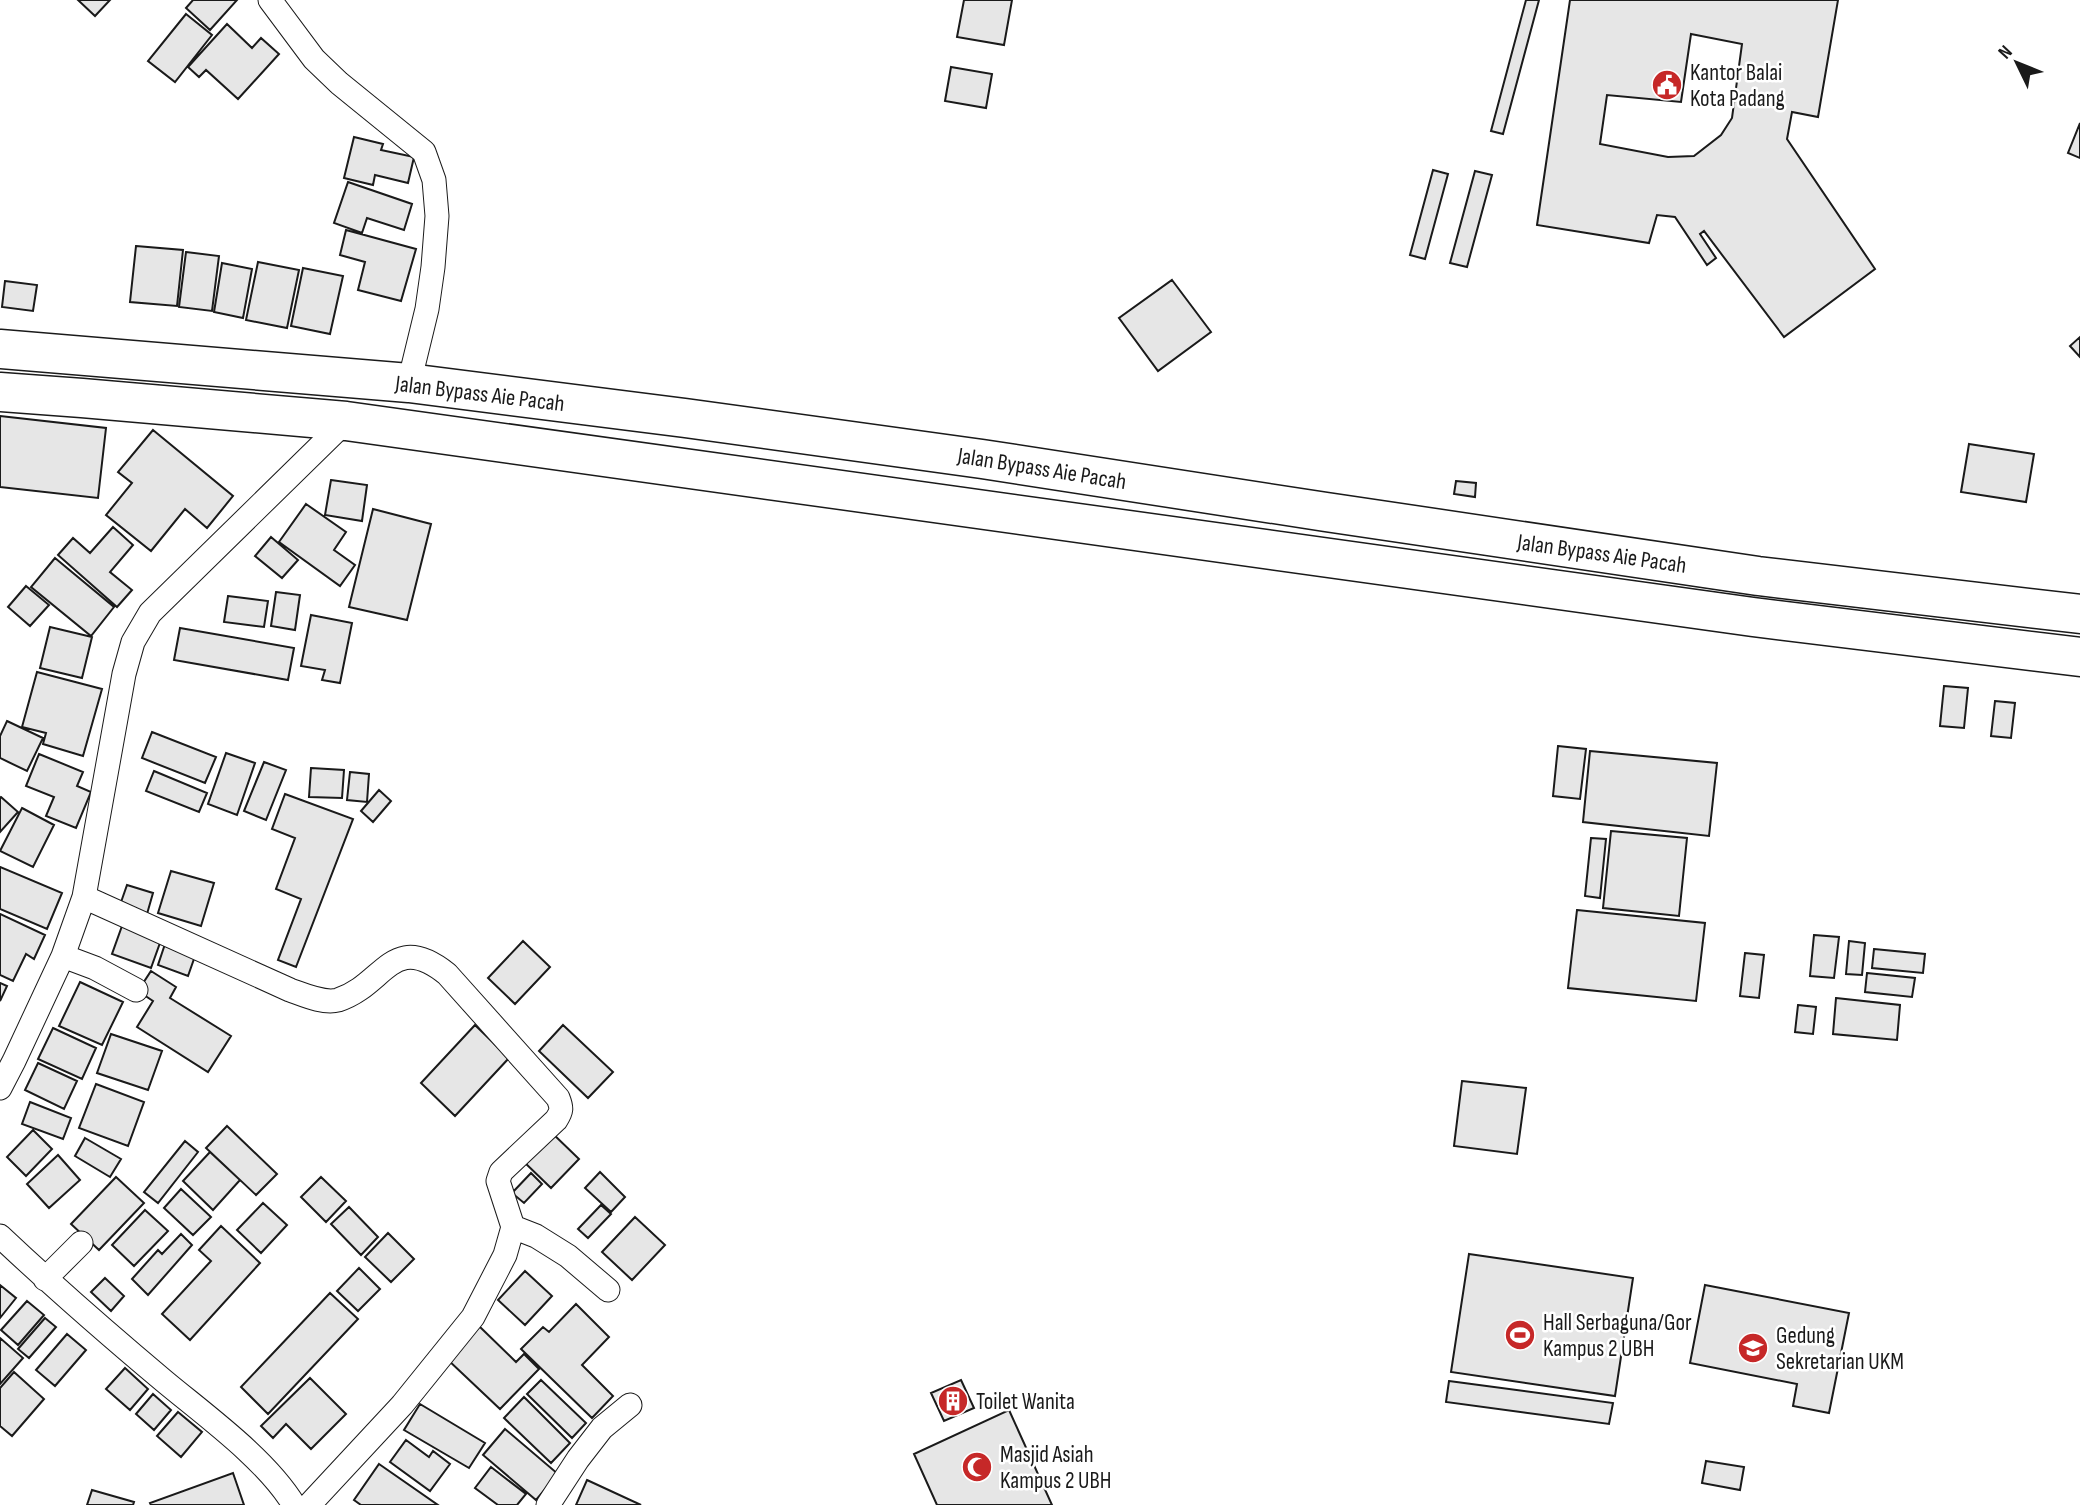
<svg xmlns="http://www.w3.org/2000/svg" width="2080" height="1505" font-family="'Sofia Sans Condensed',sans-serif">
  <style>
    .building { fill: #e6e6e6; stroke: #1a1a1a; stroke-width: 2; fill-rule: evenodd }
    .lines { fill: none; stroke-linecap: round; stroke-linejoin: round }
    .minor-casing { stroke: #1a1a1a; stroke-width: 25 }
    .trunk-casing { stroke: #1a1a1a; stroke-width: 41 }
    .minor { stroke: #fff; stroke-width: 23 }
    .trunk { stroke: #fff; stroke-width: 38 }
    .labels { text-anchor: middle; stroke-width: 5; stroke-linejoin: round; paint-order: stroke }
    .poi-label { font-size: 23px; fill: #1a1a1a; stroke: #fff; text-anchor: start }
    .street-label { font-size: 23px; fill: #1a1a1a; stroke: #fff }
  </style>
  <rect width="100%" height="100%" fill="#fff"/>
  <path class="building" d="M78,0H110L95,16Z
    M193,0H237L210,30L186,8Z
    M964,0H1012L1004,45L957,37Z
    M1526,0H1539L1503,134L1491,131Z
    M1570,0H1838L1818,117L1792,112L1787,139L1875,269L1784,337L1704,231L1700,234L1716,258L1707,265L1675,217L1657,215L1649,243L1537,225ZM1691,34L1742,44L1732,118L1721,135L1694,156L1668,157L1600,144L1607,95L1681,102Z
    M186,14L212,35L175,82L148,61Z
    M227,24L252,48L261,38L279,54L238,99L206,70L199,77L188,67Z
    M951,67L992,74L986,108L945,101Z
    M2080,123V158L2068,153Z
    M354,137L383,144L381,150L414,157L408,183L375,175L373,185L344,178Z
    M1433,170L1448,174L1425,259L1410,255Z
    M1475,171L1492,175L1467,267L1450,263Z
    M348,182L412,204L404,230L367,218L362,233L334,223Z
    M346,230L416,249L401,301L358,290L365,262L340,255Z
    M136,246L183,250L177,306L130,302Z
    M186,252L219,256L212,311L179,307Z
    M258,262L299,270L287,328L246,320Z
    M222,263L252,269L243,318L214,312Z
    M303,268L343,276L330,334L291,326Z
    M1172,280L1211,332L1158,371L1119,318Z
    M5,281L37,285L33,311L2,307Z
    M2080,337V357L2070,346Z
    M0,416L106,428L98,498L0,487Z
    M153,430L233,496L207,528L185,509L151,551L106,515L132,483L118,472Z
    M1969,444L2034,454L2026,502L1961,492Z
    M331,480L367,485L362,521L325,515Z
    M1456,481L1476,483L1475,497L1454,494Z
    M306,504L346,532L334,550L355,565L340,586L279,542Z
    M373,509L431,524L407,620L349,607Z
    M113,527L133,545L110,572L132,590L117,607L58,555L73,538L90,553Z
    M271,537L298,560L282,578L255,556Z
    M55,558L114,607L91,636L31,587Z
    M26,586L49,605L30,626L8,607Z
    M276,592L300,595L295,630L271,626Z
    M228,596L268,601L264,627L224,622Z
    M311,615L352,623L340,683L322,680L325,670L301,666Z
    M50,627L92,637L82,678L40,668Z
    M180,628L294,648L288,680L174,660Z
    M37,672L102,689L83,756L43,744L46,733L22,727Z
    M1944,686L1968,688L1964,728L1940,726Z
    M1995,701L2015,703L2011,738L1991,736Z
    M7,721L43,738L27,771L0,758V736Z
    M152,732L216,757L205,783L142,758Z
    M1558,746L1586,749L1580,799L1553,796Z
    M1590,751L1717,763L1709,836L1583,822Z
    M226,753L255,763L237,815L208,804Z
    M39,754L83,772L77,786L91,792L76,828L46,816L54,797L26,786Z
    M264,762L286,770L266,820L244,811Z
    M311,768L344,770L342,798L309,797Z
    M154,771L207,793L199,812L146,791Z
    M350,772L369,774L367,802L347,800Z
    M379,790L391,801L373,822L361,811Z
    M285,794L353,819L296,967L278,960L301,899L276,889L295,838L272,829Z
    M1,797L18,812L0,832V798Z
    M22,808L54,825L33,867L0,851Z
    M1611,831L1687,838L1679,916L1603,908Z
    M1591,838L1606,839L1600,898L1585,896Z
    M0,867L62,893L47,929L0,909Z
    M171,871L214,883L201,926L158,913Z
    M127,885L153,893L147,914L120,905Z
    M1577,910L1705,923L1696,1001L1568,988Z
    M0,914L45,935L34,959L26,954L13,981L0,975Z
    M122,926L161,940L151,968L112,954Z
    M1814,935L1839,937L1834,978L1810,976Z
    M523,941L550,967L515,1004L488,978Z
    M1849,941L1865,943L1862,975L1846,974Z
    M165,944L195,956L188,976L158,965Z
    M1874,949L1925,954L1923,973L1872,968Z
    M1745,953L1764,955L1759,998L1740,996Z
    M151,971L176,987L170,998L231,1036L208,1072L137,1027L153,1001L138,991Z
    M1867,973L1915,978L1912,997L1865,992Z
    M80,982L123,1002L102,1045L59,1026Z
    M0,983L7,986L0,1001Z
    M1836,998L1900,1005L1897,1040L1833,1034Z
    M1798,1005L1816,1007L1813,1034L1795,1032Z
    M475,1025L509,1058L455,1116L421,1083Z
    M563,1025L613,1072L588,1098L539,1051Z
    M53,1028L96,1048L82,1079L38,1059Z
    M111,1034L162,1051L148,1090L97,1073Z
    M38,1063L77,1081L64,1109L25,1090Z
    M1462,1081L1526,1088L1517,1154L1454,1146Z
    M96,1084L144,1102L128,1146L79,1128Z
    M30,1102L71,1118L63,1139L22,1124Z
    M227,1126L277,1174L256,1195L206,1148Z
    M33,1130L52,1149L26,1176L7,1157Z
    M550,1131L579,1159L551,1188L522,1160Z
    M85,1138L121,1159L110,1177L75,1156Z
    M185,1141L198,1152L158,1203L144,1192Z
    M210,1152L240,1180L213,1210L183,1181Z
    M58,1155L80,1180L49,1208L27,1184Z
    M600,1172L625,1197L611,1212L585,1188Z
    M531,1173L542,1184L524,1203L512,1193Z
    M116,1177L144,1203L99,1250L71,1224Z
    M321,1177L346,1201L326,1222L301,1197Z
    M181,1189L211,1217L193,1235L164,1208Z
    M263,1203L287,1225L261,1253L237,1230Z
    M601,1205L611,1214L588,1238L578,1229Z
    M349,1207L378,1237L361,1255L331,1224Z
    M145,1210L168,1231L134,1266L112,1245Z
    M635,1217L665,1245L632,1280L602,1252Z
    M221,1226L260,1263L190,1340L162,1314L211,1261L199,1250Z
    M388,1233L414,1259L391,1282L365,1257Z
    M181,1234L192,1245L148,1295L132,1279L158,1250L162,1254Z
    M1469,1254L1633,1278L1615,1396L1451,1372Z
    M359,1268L380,1289L358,1311L337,1291Z
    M525,1271L552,1296L525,1325L498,1300Z
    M105,1278L124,1296L111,1311L91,1292Z
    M0,1285L16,1298L0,1318Z
    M1705,1285L1849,1313L1829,1413L1793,1406L1797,1384L1690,1363Z
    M330,1293L358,1319L268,1414L241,1387Z
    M27,1301L44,1315L18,1345L1,1330Z
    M576,1304L609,1337L582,1365L613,1396L592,1418L521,1349L543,1327L549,1332Z
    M45,1318L56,1327L29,1358L18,1349Z
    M479,1326L516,1362L524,1354L539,1369L500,1409L447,1359Z
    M67,1334L86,1350L55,1386L36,1370Z
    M0,1338L23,1358L0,1384Z
    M125,1368L148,1389L130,1410L106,1389Z
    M14,1372L44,1399L12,1436L0,1426V1388Z
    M310,1378L346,1414L311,1449L286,1424L273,1438L261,1426Z
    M541,1380L586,1423L572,1438L527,1394Z
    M961,1380L974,1408L944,1421L931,1393Z
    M1449,1381L1613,1403L1609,1424L1446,1402Z
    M153,1394L171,1410L154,1430L136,1414Z
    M524,1397L570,1443L551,1463L504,1418Z
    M420,1404L485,1443L469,1468L404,1430Z
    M1009,1410L1052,1505H937L914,1454Z
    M178,1412L202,1432L181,1457L157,1436Z
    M505,1429L558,1474L536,1500L483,1455Z
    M406,1440L429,1457L433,1451L450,1464L430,1491L390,1462Z
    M1706,1461L1744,1467L1740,1490L1702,1483Z
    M379,1464L438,1505H361L354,1500Z
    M491,1467L526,1494L517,1505H498L475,1488Z
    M233,1473L244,1505H151L150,1503Z
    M587,1480L641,1505H576Z
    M92,1490L134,1502L133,1505H87Z"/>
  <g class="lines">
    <g class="minor-casing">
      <path id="minor" d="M270,0L314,59L339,83L424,152L434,180L437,216L433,267L427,309L409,383
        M84,897L290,990C304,995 324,1004 338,1000C385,985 392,930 447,974L558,1098C562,1108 562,1111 556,1120L501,1172L498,1181L513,1227L505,1255L473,1317L402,1405L309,1505
        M63,956L95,968L136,990
        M0,1088L14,1061L63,956L84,897L124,674L133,642L150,613L346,421
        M513,1227L536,1236L568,1256L608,1290
        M0,1236C53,1286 108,1334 164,1381C206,1416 266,1459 294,1505
        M45,1279L81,1243
        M548,1505L578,1459L602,1428L630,1405"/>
    </g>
    <g class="trunk-casing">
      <path id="trunk" d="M0,349L409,383L685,418L982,459L1326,512L1758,576L2080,614
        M0,392L82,398L346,421L1753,617L2080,657"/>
    </g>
    <use href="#minor" class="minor"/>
    <use href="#trunk" class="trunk"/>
  </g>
  <defs>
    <g id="civic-disc" transform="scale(1.575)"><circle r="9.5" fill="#c62828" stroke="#fff"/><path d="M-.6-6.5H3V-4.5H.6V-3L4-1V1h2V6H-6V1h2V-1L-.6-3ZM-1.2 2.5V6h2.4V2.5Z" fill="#fff"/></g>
    <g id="stadium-disc" transform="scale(1.575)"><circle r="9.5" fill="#c62828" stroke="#fff"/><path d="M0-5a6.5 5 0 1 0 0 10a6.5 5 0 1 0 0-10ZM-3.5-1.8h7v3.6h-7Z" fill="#fff"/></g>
    <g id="university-disc" transform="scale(1.575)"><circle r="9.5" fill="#c62828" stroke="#fff"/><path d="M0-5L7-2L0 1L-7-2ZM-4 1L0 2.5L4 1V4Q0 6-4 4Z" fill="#fff"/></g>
    <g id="building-disc" transform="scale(1.575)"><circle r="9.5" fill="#c62828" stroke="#fff"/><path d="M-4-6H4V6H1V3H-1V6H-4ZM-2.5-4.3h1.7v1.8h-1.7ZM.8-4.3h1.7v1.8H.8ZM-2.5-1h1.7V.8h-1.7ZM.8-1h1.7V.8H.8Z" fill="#fff"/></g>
    <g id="mosque-disc" transform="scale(1.575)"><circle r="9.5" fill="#c62828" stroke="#fff"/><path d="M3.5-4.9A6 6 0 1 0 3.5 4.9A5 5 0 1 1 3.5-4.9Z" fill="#fff"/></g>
  </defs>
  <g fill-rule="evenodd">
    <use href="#civic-disc" x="1667" y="85"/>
    <use href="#stadium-disc" x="1520" y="1335"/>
    <use href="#university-disc" x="1753" y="1348"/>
    <use href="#building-disc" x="953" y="1401"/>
    <use href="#mosque-disc" x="977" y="1467"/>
  </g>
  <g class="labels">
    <g class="poi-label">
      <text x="1690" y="80">Kantor Balai<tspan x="1690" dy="26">Kota Padang</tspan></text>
      <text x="1543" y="1330">Hall Serbaguna/Gor<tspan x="1543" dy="26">Kampus 2 UBH</tspan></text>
      <text x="1776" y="1343">Gedung<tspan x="1776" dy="26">Sekretarian UKM</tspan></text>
      <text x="976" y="1409">Toilet Wanita</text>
      <text x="1000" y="1462">Masjid Asiah<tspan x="1000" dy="26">Kampus 2 UBH</tspan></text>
    </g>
    <g class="street-label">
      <text transform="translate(480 393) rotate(7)" y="8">Jalan Bypass Aie Pacah</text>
      <text transform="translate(1042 468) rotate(9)" y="8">Jalan Bypass Aie Pacah</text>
      <text transform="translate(1602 553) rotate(8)" y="8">Jalan Bypass Aie Pacah</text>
    </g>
  </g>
  <g transform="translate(2017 63) rotate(313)" stroke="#ffffff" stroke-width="5" paint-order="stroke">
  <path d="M0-5L12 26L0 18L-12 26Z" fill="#1a1a1a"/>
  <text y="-10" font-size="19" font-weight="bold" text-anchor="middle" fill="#1a1a1a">N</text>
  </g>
</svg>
